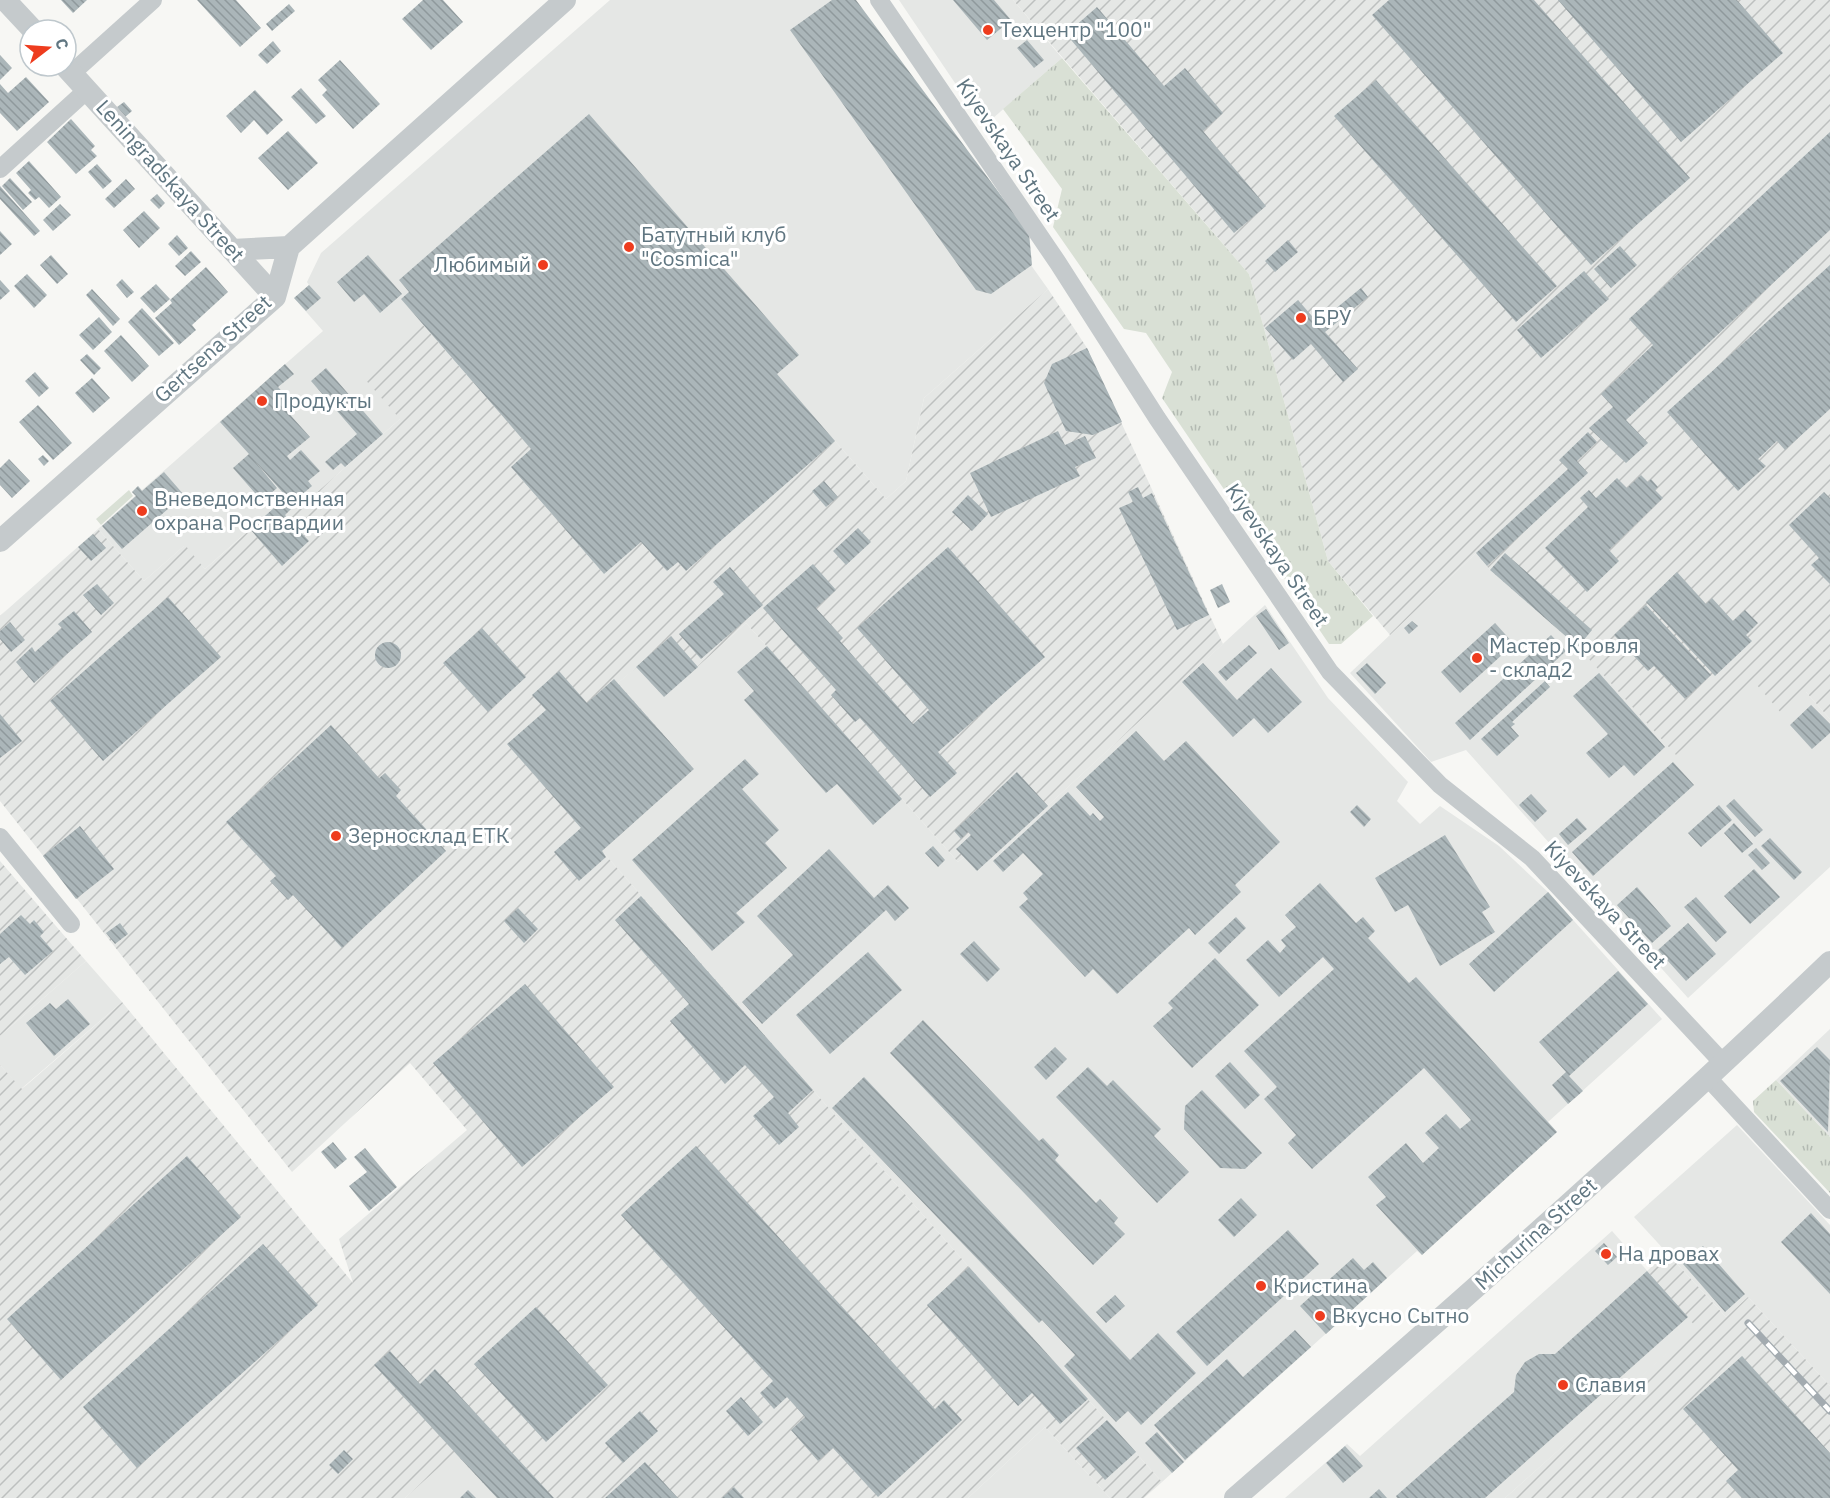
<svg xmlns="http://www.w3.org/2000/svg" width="1830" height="1498" font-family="'IBM Plex Sans',sans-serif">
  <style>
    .built { fill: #e5e7e5 }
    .industrial { fill: url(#industrial-furrows) }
    .grass { fill: url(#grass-tufts) }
    .building { fill: url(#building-back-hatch) }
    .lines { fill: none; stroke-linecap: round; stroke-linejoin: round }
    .minor { stroke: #c5cacc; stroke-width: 18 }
    .tertiary { stroke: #c5cacc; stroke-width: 22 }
    .rail-casing { stroke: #a3abb0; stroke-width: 7 }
    .rail { stroke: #fff; stroke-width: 4.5; stroke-dasharray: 14; stroke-linecap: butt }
    .poi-dot { fill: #ee3c1e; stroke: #fff; stroke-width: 2 }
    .labels { text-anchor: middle; stroke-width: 6; stroke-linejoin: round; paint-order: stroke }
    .poi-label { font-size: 21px; fill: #607681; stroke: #fff; text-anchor: start }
    .street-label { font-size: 21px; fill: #607681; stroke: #fff }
  </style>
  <defs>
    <pattern id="industrial-furrows" width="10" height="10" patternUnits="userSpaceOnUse" patternTransform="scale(1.5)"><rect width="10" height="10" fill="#e5e7e5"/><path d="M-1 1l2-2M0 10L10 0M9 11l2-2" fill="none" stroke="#bdc0bf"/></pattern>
    <pattern id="grass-tufts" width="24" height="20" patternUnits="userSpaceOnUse" patternTransform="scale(1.5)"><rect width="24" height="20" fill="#d9e0d5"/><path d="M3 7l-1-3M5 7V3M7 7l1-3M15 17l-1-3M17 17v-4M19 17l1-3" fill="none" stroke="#b3bab2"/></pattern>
    <pattern id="building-back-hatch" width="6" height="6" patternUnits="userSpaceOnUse" patternTransform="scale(1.5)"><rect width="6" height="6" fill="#abb6b9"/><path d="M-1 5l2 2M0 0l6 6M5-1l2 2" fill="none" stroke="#8f999c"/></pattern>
  </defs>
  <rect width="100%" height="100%" fill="#f7f7f4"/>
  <path class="built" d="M610,0H842L1048,289L924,398L906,481L886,499L835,441L686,571L604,574L511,467L531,449L400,419L297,510L285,498L205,569L184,546L144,581L98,529L135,496L132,492L138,486L142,490L323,331L294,298L309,285L307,282L321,253Z
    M899,0H1013L1062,58L984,126Z
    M1476,553L1490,570L1578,647L1806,692L1830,719V867L1688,998L1466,750L1431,762L1350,673Z
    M1265,605L1328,698L1408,782L1397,801L1420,824L1440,806L1499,846L1548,892L1662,1019L1548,1122L1557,1132L1422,1255L1417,1251L1162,1482L969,1267L602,851L694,769L618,683L636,667L664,697L746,623L958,862L964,857L977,871Z
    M86,961L122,1002L21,1089L0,1065V1036Z
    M1830,1029V1137L1776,1080Z
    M1737,1125L1830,1225V1386L1748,1297L1726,1317L1634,1217Z
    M1612,1231L1697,1327L1505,1498H1285L1347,1444L1360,1456Z
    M1045,1427L1110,1498H968Z
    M455,1452L497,1498H405Z"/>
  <path class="industrial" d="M1013,0H1830V719L1806,692L1782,714L1756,684L1676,755L1578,647L1490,570L1476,553L1390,635L1328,561L1249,274Z
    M1048,289L1087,348L1223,644L977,871L964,857L958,862L746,623L664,697L637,667L618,683L694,769L602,851L969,1267L1162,1482L1144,1498H1110L1045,1427L968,1498H497L455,1453L405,1498H0V1065L22,1089L122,1002L353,1283L339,1239L467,1130L410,1063L292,1172L0,801V616L98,529L144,581L185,545L205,569L286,498L297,510L400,419L363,377L423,325L531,449L511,467L604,574L641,542L667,571L678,562L686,571L835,441L886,499L906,481L924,398Z
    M0,861L86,961L0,1036Z
    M1667,1253L1726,1317L1748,1297L1830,1386V1498H1505L1696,1327L1647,1271Z"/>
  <path class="grass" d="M1062,58L1249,274L1328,561L1373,616L1341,644H1329L1162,398L1172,372L1146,333L1124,329L1053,227L1062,189L1003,109Z
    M129,490L133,496L101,525L96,519Z
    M1776,1080L1830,1137V1193L1754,1112L1753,1101Z"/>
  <path class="building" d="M61,0H87L73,13Z
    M197,0H236L261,28L240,47Z
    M423,0H443L463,22L431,50L402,19Z
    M832,0H856L1029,233L1032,265L991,294L976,290L790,30Z
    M953,0H994L1011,20L987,40Z
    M1389,0H1534L1690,178L1591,265L1372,15Z
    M1558,0H1737L1783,53L1681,142Z
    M289,4L295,11L272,31L266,24Z
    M1097,7L1164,86L1185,68L1223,113L1203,131L1266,206L1234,233L1066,34Z
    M1027,40L1044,60L1034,68L1017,48Z
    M273,41L281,51L267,64L258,55Z
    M0,55L12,68L0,80Z
    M340,60L380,104L353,129L322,95L327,90L318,80Z
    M26,77L49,102L17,131L0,113V84L8,93Z
    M1376,80L1557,286L1516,322L1334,116Z
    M301,88L326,116L316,124L291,97Z
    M255,90L283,120L267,135L254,120L241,133L226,116Z
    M124,102L132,111L125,117L117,107Z
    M589,114L799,355L777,374L835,441L686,571L678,562L667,571L641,542L604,574L511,467L531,449L401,299L409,292L399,280Z
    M71,119L95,146L91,150L97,156L76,174L47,142Z
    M288,131L318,163L288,190L258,158Z
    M1830,132V230L1626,420L1648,443L1626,463L1589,428L1613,407L1601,394L1653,345L1629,319Z
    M29,161L61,197L49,208L39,197L35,200L28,193L31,190L16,173Z
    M97,164L112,181L103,189L88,172Z
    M10,178L32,202L23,210L2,186Z
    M126,179L135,189L114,208L105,199Z
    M0,186L40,231L34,236L0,199Z
    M157,194L165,203L159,209L150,200Z
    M60,204L71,215L53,231L43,220Z
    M144,211L160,228L139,248L123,230Z
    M0,231L12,244L0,255Z
    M177,235L188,248L179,256L168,244Z
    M1288,240L1298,252L1275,272L1265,261Z
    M1620,246L1637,265L1611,288L1594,269Z
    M191,251L201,262L185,276L175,266Z
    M51,255L68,274L57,284L40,265Z
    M368,255L402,294L380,313L364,294L354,302L337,282Z
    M1830,265V409L1785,450L1777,441L1758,459L1766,466L1738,491L1667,412Z
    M206,267L228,292L192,325L196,330L179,345L155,318L172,303L170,300Z
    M1584,271L1609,299L1541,358L1517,330Z
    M27,274L47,295L34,308L14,286Z
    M122,279L134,292L127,298L116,285Z
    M0,280L10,291L0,300Z
    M156,284L170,299L154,313L140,298Z
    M309,285L321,298L306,311L294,298Z
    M1361,288L1368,297L1325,332L1358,369L1343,382L1311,344L1293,360L1265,328L1298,300L1318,323Z
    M92,289L120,319L113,326L86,295Z
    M142,308L174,343L159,356L128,322Z
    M99,317L112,332L93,350L79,335Z
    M121,335L149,366L132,382L104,351Z
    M1087,348L1122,422L1093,435L1066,431L1044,383L1052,364Z
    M87,354L101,368L94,375L80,360Z
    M285,364L294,374L278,387L291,402L284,408L310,437L287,456L290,460L301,450L320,471L308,481L312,486L292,503L253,459L277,488L262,501L233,468L249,454L220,422Z
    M326,368L383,434L345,467L341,463L333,470L325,462L357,434L311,381Z
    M35,372L49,388L39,397L25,381Z
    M92,378L110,398L93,413L75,393Z
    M38,405L72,443L53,460L19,422Z
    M1058,431L1065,445L1085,436L1096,458L1075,467L1080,476L991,517L970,473Z
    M1588,432L1597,442L1577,461L1588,473L1487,566L1476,553L1568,469L1559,460Z
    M43,455L49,461L44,466L38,459Z
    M9,459L30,481L12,498L0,485V468Z
    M164,472L184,495L122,549L102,526L136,496L132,492L138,486L142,491Z
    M1641,475L1648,482L1651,479L1658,487L1655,490L1663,498L1609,550L1619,561L1587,592L1545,548L1588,507L1580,498L1589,490L1596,498L1617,478L1627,488Z
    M824,481L838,497L826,507L812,491Z
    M1138,487L1143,498L1152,493L1209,615L1177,630L1119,508L1133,502L1128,492Z
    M1824,492L1830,498V584L1811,565L1819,558L1789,525Z
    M968,495L988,514L972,531L952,512Z
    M283,500L291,509L285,515L309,541L282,566L250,529Z
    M858,528L871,542L846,565L833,551Z
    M93,534L106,548L91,561L78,547Z
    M948,547L1045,657L938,752L957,773L930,797L860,718L855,722L831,695L836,690L763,608L813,564L836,590L816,608L843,638L840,641L913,724L929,710L857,628Z
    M1505,553L1592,630L1578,647L1490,570Z
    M730,567L763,605L701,659L679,634L724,594L713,582Z
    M1677,572L1706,604L1712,598L1733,621L1745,610L1758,623L1746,635L1752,641L1715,676L1646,602Z
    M97,584L114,603L101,615L83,595Z
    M1222,584L1230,602L1218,608L1210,590Z
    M168,597L221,657L103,761L50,701Z
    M1646,605L1711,675L1685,699L1654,666L1648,671L1614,635Z
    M1266,609L1289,643L1279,650L1256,616Z
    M74,611L92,632L34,683L16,662L32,647L35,652L62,628L58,624Z
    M1412,621L1418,626L1409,634L1404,628Z
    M10,622L25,640L11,652L0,639V631Z
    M1495,623L1514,644L1460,693L1441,672Z
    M482,628L526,677L488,712L443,663Z
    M1551,635L1566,651L1470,740L1455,723Z
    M671,636L698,667L664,697L636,667Z
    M375 655a13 13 0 1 1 26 0a13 13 0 1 1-26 0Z
    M1249,645L1257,653L1226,681L1218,672Z
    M767,646L902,799L873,825L837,784L826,793L744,700L754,691L737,672Z
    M1203,663L1237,700L1271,668L1302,702L1268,733L1254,718L1233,737L1182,682Z
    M1367,663L1386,683L1375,694L1356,673Z
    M559,671L587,703L614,679L694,769L602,851L606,857L579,881L554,852L581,828L507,744L546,710L532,695Z
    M1599,673L1665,747L1634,776L1624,765L1609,778L1586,753L1608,734L1573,696Z
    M1545,681L1550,687L1512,722L1515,724L1511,727L1519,736L1497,756L1481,739Z
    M1811,705L1830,724V733L1812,749L1790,725Z
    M0,714L22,741L0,758Z
    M331,725L379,778L385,773L401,790L396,796L446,851L342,948L293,895L288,900L270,881L276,876L226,822Z
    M1136,731L1164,761L1186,741L1280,842L1235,885L1241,892L1195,935L1189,928L1117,994L1093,969L1085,977L1019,907L1028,899L1023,893L1043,874L1023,853L1003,872L993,861L1068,792L1090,816L1093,813L1100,821L1104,817L1076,787Z
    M745,759L759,774L742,789L779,830L765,843L787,868L736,913L745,922L712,951L632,860Z
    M1673,762L1694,785L1593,876L1572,852Z
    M1017,772L1048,806L977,871L956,849L971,835L968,832L961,839L954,831Z
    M1531,794L1547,811L1535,822L1519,805Z
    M1734,799L1763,830L1755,837L1726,806Z
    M1357,805L1371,819L1364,827L1350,812Z
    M1719,805L1732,820L1701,847L1688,833Z
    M1577,818L1587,829L1568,845L1559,834Z
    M1734,823L1753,844L1742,853L1724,833Z
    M80,826L114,869L76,899L43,856Z
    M1445,835L1490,907L1482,912L1495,932L1440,966L1408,905L1395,912L1375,878Z
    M1770,838L1802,872L1794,880L1761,846Z
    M933,846L945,860L938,867L925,853Z
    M1756,848L1770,863L1762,870L1748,855Z
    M829,849L874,898L888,885L909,908L895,921L886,910L762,1024L742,1002L793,955L757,916Z
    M1754,869L1780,897L1750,924L1724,896Z
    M1320,883L1356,923L1363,917L1375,931L1368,938L1409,983L1416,977L1557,1132L1422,1255L1376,1205L1386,1197L1368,1177L1406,1143L1423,1163L1439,1148L1425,1133L1446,1114L1460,1129L1471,1120L1424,1068L1312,1169L1288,1143L1296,1135L1264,1099L1277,1087L1244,1051L1334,969L1323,957L1279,997L1246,960L1268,940L1280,953L1286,946L1281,940L1296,927L1285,915Z
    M1637,887L1671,926L1652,943L1617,905Z
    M1548,892L1573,920L1494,992L1469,964Z
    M641,896L813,1090L788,1113L799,1127L779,1145L753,1116L774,1097L745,1065L725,1084L670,1021L689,1004L615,920Z
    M1696,897L1727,932L1716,942L1684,907Z
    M518,908L538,929L524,943L504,921Z
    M21,915L30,924L34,920L44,932L40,936L53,951L25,975L9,957L0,964V934Z
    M1236,917L1246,928L1219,954L1208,943Z
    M120,923L128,934L115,944L106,933Z
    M1688,923L1716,954L1686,981L1658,950Z
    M974,941L1000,969L987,982L960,954Z
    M868,952L902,990L830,1054L796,1015Z
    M1215,958L1259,1005L1192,1068L1153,1026L1173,1008L1168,1003Z
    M1618,971L1648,1004L1569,1076L1583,1091L1568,1104L1552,1085L1566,1072L1539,1042Z
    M525,984L614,1087L522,1167L433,1063Z
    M68,999L90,1024L54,1056L26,1023L50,1003L56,1009Z
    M923,1020L1039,1141L1043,1138L1059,1155L1055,1160L1096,1203L1100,1199L1118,1218L1114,1223L1125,1234L1093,1265L890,1053Z
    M1055,1047L1067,1059L1046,1080L1034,1067Z
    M1817,1047L1830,1060L1828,1132L1780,1081Z
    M1230,1062L1260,1095L1245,1109L1215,1076Z
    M1088,1067L1107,1086L1113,1080L1161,1129L1154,1136L1189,1172L1157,1203L1056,1097Z
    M864,1077L1130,1360L1158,1333L1196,1373L1141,1425L1128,1411L1116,1422L1064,1366L1075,1355L1042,1320L1039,1323L832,1108Z
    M1202,1090L1262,1153L1245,1169L1220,1168L1184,1129L1185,1106Z
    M333,1142L347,1159L335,1169L321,1152Z
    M696,1146L935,1409L944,1400L962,1420L878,1497L833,1448L818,1461L791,1430L805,1417L787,1397L774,1409L760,1393L773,1381L621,1215Z
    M365,1148L397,1187L369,1211L349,1186L367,1172L354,1157Z
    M187,1156L241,1217L61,1380L7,1319Z
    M1241,1198L1257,1215L1234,1237L1218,1220Z
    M1811,1213L1830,1234V1294L1781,1242Z
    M1288,1230L1319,1264L1207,1366L1176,1332Z
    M1604,1243L1617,1257L1608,1265L1595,1251Z
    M263,1244L318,1305L137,1468L83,1407Z
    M1703,1246L1745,1294L1725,1312L1683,1264Z
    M1353,1258L1364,1270L1373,1262L1387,1278L1326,1334L1300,1306Z
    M969,1267L1088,1399L1060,1424L1032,1393L1018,1406L927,1305Z
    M1647,1271L1688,1317L1485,1498H1397L1396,1496L1514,1392L1516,1375L1525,1362L1539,1354H1555Z
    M1115,1295L1125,1306L1106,1323L1096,1312Z
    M536,1307L608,1385L546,1442L474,1364Z
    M1295,1330L1311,1347L1185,1460L1154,1425L1227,1359L1243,1377Z
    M390,1351L420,1384L435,1369L554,1498H497L374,1365Z
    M1742,1356L1830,1453V1498H1742L1726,1481L1738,1470L1683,1409Z
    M741,1397L763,1422L748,1436L726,1411Z
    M640,1411L658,1431L623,1463L605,1443Z
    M1107,1420L1136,1452L1105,1480L1076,1448Z
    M1157,1432L1184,1462L1172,1473L1145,1443Z
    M1345,1446L1363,1466L1343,1483L1326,1463Z
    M344,1450L353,1459L338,1474L329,1465Z
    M645,1462L678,1498H605Z
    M734,1487L744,1498H722Z
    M1379,1489L1387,1498H1369Z
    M468,1490L476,1498H460Z"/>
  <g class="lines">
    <path class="minor" d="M879,0L1058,263L1157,418L1330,672L1440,785L1532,858L1724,1064
      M72,73L153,0
      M0,169L87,90
      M0,837L71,924
      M1709,1079L1830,1210"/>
    <path class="tertiary" d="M5,0L33,30
      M65,66L275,297
      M232,250L289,247
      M0,541L275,297L289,247L565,0
      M1235,1498C1437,1323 1637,1147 1830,962"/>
    <g class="rail-casing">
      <path id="rail" d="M1748,1323L1830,1411"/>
    </g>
    <use href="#rail" class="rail"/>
  </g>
  <g class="poi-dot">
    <circle cx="988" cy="30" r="6"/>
    <circle cx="629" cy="247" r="6"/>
    <circle cx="543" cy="265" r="6"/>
    <circle cx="1301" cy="318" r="6"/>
    <circle cx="262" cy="401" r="6"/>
    <circle cx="142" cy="511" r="6"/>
    <circle cx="1477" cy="658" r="6"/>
    <circle cx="336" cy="836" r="6"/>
    <circle cx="1606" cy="1254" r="6"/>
    <circle cx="1261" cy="1286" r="6"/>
    <circle cx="1320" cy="1316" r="6"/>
    <circle cx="1563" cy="1385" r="6"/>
  </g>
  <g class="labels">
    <g class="poi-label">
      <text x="1000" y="37">Техцентр "100"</text>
      <text x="641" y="242">Батутный клуб<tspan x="641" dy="24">"Cosmica"</tspan></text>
      <text x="531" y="272" text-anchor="end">Любимый</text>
      <text x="1313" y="325">БРУ</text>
      <text x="274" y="408">Продукты</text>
      <text x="154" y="506">Вневедомственная<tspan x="154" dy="24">охрана Росгвардии</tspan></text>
      <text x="1489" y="653">Мастер Кровля<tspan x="1489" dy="24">- склад2</tspan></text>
      <text x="348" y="843">Зерносклад ЕТК</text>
      <text x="1618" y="1261">На дровах</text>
      <text x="1273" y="1293">Кристина</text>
      <text x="1332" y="1323">Вкусно Сытно</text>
      <text x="1575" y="1392">Славия</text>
    </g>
    <g class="street-label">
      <text transform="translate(1008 150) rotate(56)" y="7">Kiyevskaya Street</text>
      <text transform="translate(170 181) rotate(48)" y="7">Leningradskaya Street</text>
      <text transform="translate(213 349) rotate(-42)" y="7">Gertsena Street</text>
      <text transform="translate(1277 555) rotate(56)" y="7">Kiyevskaya Street</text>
      <text transform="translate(1605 905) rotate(47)" y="7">Kiyevskaya Street</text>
      <text transform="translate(1536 1234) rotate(-42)" y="7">Michurina Street</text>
    </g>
  </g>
  <g transform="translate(48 48) rotate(73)"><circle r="28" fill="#ffffff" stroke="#bfc8cd" stroke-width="1.5"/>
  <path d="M0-4.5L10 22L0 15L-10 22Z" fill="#ee3c1e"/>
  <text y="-9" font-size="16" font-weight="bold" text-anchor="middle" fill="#607681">С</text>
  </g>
</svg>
